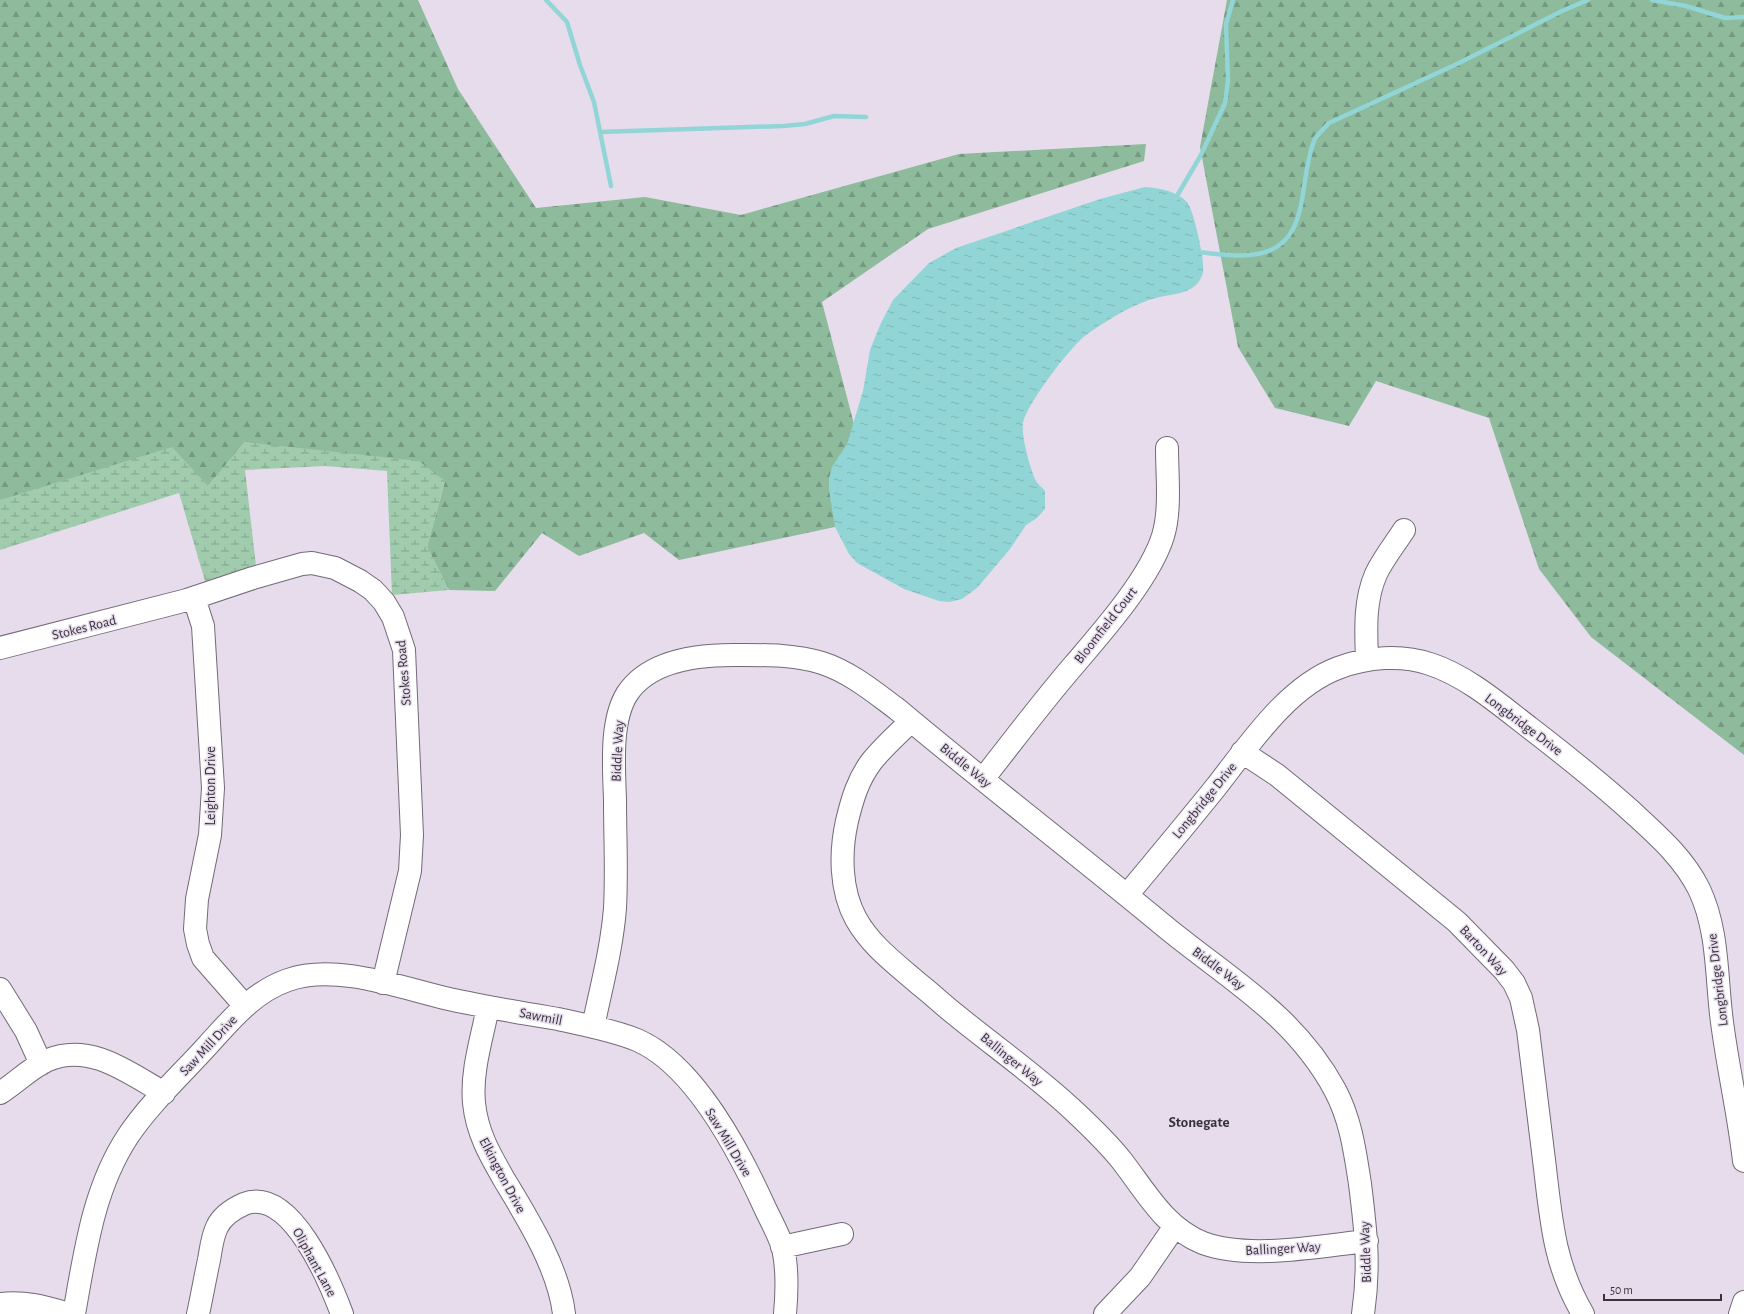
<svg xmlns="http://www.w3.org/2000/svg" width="1744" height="1314" font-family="'Alegreya Sans',sans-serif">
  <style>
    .forest { fill: url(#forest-firs) }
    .wetland { fill: url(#wetland-marsh) }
    .water { fill: url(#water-ripples) }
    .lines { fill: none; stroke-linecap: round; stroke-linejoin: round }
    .stream { stroke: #92d5d6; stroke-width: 4.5 }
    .minor-casing { stroke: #736a78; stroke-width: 24 }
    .minor { stroke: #fff; stroke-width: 22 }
    .labels { text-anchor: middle; stroke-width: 3; stroke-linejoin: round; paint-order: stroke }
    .street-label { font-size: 14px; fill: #37333a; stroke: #e6dcec }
    .neighbourhood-label { font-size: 15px; font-weight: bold; fill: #37333a; stroke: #e6dcec }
  </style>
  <defs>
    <pattern id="forest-firs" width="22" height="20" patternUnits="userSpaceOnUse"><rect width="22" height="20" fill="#8dbb9c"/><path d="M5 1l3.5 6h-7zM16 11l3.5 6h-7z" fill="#749980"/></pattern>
    <pattern id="wetland-marsh" width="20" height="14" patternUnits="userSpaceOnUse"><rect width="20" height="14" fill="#a0cbad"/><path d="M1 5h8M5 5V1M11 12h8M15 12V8" fill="none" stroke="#83a58e"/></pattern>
    <pattern id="water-ripples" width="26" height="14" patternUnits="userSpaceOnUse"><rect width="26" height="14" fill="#92d5d6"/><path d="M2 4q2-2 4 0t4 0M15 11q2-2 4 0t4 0" fill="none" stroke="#7eb7b8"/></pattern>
  </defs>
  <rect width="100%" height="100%" fill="#e6dcec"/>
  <path class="forest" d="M0,0H418L458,89L536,208L645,197L741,215L959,154L1146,144L1144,161L928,229L822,302L854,424L835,527L679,560L644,533L579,556L542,533L495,591L449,590L427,547L445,481L245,442L208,486L0,500Z
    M1227,0H1744V755L1591,637L1539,569L1489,418L1376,381L1349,426L1275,408L1238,347L1200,147Z"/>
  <path class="wetland" d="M245,442L419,461L445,481L427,547L449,590L392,595L387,471L325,466L245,470L257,575L208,591L179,493L0,550V500L172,447L208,486Z"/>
  <path class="water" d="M1145,187C1159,188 1177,191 1187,202C1194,210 1205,262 1203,272C1202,277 1199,282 1196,285C1185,295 1169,294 1156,298C1147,300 1139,304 1130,308C1116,315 1100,325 1086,335C1070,347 1027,404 1023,423C1021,436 1030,467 1035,479C1037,484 1042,487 1045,491V509L1037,518L1026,525L1010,549L977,588L962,599L949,602L939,601L904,589L857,563L849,554L835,527L829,490V478L832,467L847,444L863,391L870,350L880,325L893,300L929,263L956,248L1100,199Z"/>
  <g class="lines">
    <path class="stream" d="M546,0L567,22L580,65L594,102L611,186
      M1652,0L1686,6L1725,18L1744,17
      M600,132L783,126L805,124L834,116L866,117
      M1174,201L1201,155L1225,103L1228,81L1226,24L1233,0
      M1195,252C1213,253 1233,257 1250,255C1313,250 1297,184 1314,141C1316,135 1325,128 1329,123L1459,63L1562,11L1588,0"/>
    <g class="minor-casing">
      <path id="minor" d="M194,598L203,626L213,788L210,835L197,899L195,929L198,944L203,958L245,1006
        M0,648L187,600L253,578L302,564L312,563L335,568L360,581L373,590L384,602L393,617L404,650L412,835L410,871L383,983
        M1367,660C1366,632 1364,601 1376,574C1383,559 1395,544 1404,530
        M911,721C898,734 883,747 872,761C858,779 852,800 847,821C840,852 840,890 856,919C871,946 896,964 919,984C932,994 943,1005 956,1015C995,1047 1037,1076 1074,1111C1091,1127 1108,1143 1122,1161C1146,1192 1165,1228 1203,1243C1249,1260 1319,1246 1367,1241
        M1242,752L1277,775L1457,922L1504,970L1514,983L1521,998L1528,1030C1533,1073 1539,1117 1544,1160C1551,1217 1553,1263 1583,1314
        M983,779C1013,741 1042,702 1074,665C1103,631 1150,578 1163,536C1171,510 1167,475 1167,448
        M1127,895C1157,859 1187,823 1216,787C1249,745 1287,687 1338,668C1367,657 1401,654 1430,664C1467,676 1500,705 1530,728C1565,755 1599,782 1631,811C1657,835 1683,857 1699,889C1719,931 1716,978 1722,1022C1728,1069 1739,1115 1744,1161
        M0,989L26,1031L41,1064
        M488,1007C482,1038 471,1071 474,1103C477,1133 490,1155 505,1181C528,1219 559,1269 564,1314
        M593,1027C601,988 612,948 615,908C617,872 615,836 615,800C614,768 610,721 627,694C649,660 697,655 733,655C763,655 793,654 822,663C850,672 874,692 897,709C985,783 1075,852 1163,925C1227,978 1294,1014 1335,1090C1351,1120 1355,1152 1360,1184C1366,1232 1370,1266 1363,1314
        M0,1093C16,1083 30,1068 48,1060C90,1042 129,1073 164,1093
        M782,1247L842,1234
        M0,1304C25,1301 45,1307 69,1314
        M74,1314C85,1253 93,1189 128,1136C150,1103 181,1075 208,1045C231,1020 253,992 288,980C336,963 401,988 449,999C485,1007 522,1013 558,1019C584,1025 613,1030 637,1040C695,1065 740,1153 765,1208C771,1221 779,1235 783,1248C788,1270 787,1292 785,1314
        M198,1314C202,1296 205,1278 209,1260C211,1249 212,1237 217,1227C222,1216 233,1209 244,1204C291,1186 330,1282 342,1314
        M1105,1314L1140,1277L1175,1226
        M1740,1314L1744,1302"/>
    </g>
    <use href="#minor" class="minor"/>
  </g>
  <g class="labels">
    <g class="street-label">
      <text transform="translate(1105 625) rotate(-52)" y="5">Bloomfield Court</text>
      <text transform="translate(84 627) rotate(-14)" y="5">Stokes Road</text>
      <text transform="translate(403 673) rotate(-95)" y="5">Stokes Road</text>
      <text transform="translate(1524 724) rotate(37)" y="5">Longbridge Drive</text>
      <text transform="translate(617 751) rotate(-87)" y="5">Biddle Way</text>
      <text transform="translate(966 765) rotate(39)" y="5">Biddle Way</text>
      <text transform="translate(210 786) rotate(-90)" y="5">Leighton Drive</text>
      <text transform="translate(1204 800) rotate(-51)" y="5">Longbridge Drive</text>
      <text transform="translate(1484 950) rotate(47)" y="5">Barton Way</text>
      <text transform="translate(1219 968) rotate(37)" y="5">Biddle Way</text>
      <text transform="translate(1717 980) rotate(-97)" y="5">Longbridge Drive</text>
      <text transform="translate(541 1016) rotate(11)" y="5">Sawmill</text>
      <text transform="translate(208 1045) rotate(-47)" y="5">Saw Mill Drive</text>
      <text transform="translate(1012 1059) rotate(39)" y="5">Ballinger Way</text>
      <text transform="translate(729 1142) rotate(59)" y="5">Saw Mill Drive</text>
      <text transform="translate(503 1175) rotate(62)" y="5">Elkington Drive</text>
      <text transform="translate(1283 1248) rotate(-3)" y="5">Ballinger Way</text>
      <text transform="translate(1365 1252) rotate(-92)" y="5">Biddle Way</text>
      <text transform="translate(315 1262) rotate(61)" y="5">Oliphant Lane</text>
    </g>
    <g class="neighbourhood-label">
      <text x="1199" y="1127">Stonegate</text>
    </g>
  </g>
  <path d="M1604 1294v6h117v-6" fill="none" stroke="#37333a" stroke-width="2"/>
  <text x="1610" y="1294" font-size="12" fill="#37333a" stroke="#e6dcec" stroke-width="3" paint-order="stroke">50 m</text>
</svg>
